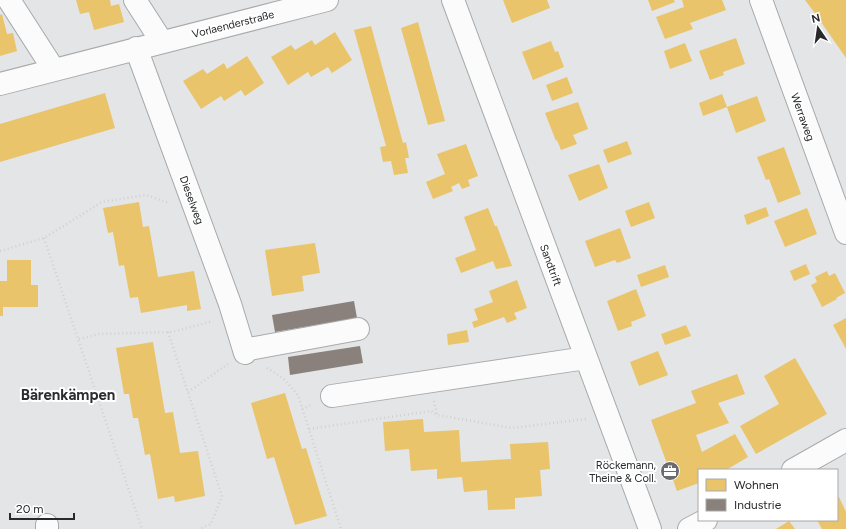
<svg xmlns="http://www.w3.org/2000/svg" width="846" height="529" font-family="Figtree,sans-serif">
  <style>
    .homes { fill: #e9c46a }
    .industry { fill: #8a817c }
    .lines { fill: none; stroke-linecap: round; stroke-linejoin: round }
    .minor-casing { stroke: #a8aaab; stroke-width: 24 }
    .path { stroke: #cfd1d1; stroke-width: 2.5; stroke-dasharray: 1 3; stroke-linecap: butt }
    .minor { stroke: #fbfbfb; stroke-width: 22 }
    .labels { text-anchor: middle; stroke-width: 4; stroke-linejoin: round; paint-order: stroke }
    .street-label { font-size: 11px; fill: #27292a; stroke: #fff }
    .poi-label { font-size: 11px; fill: #27292a; stroke: #fff; text-anchor: end }
    .district-label { font-size: 15px; font-weight: bold; fill: #2b2e31; stroke: #fff }
  </style>
  <rect width="100%" height="100%" fill="#e3e5e7"/>
  <path class="homes" d="M76,0H110L111,6L119,4L124,22L94,30L89,12L80,14Z
    M503,0H547L550,8L512,23Z
    M648,0H674L675,2L652,11Z
    M682,0H722L726,10L690,23L693,29L665,39L656,17L684,7Z
    M805,0H846V58L814,12Z
    M2,14L7,34L13,33L17,51L0,56V15Z
    M418,22L445,121L428,125L401,28Z
    M371,26L403,143L406,142L409,158H405L408,173L394,175L391,161L383,162L380,147L386,146L354,30Z
    M335,32L352,60L332,73L328,67L311,77L308,72L288,85L271,57L291,45L295,50L312,40L315,45Z
    M736,38L745,64L723,72L724,75L710,80L699,51Z
    M551,41L555,52L558,51L564,67L533,80L522,52Z
    M685,43L692,61L670,69L664,51Z
    M247,56L264,83L245,96L241,90L224,101L221,96L201,109L183,81L203,69L207,74L224,63L227,69Z
    M567,77L573,93L552,101L546,85Z
    M105,93L115,128L0,162V124Z
    M722,94L727,107L757,96L766,121L736,133L727,107L703,116L699,103Z
    M578,102L588,129L573,135L577,144L561,150L557,140L556,141L545,113Z
    M627,141L632,154L608,163L603,150Z
    M466,144L478,176L468,180L470,186L462,189L459,183L451,187L453,191L433,199L426,182L445,174L437,154Z
    M784,147L801,194L778,203L769,179L766,180L757,157Z
    M599,164L608,188L579,201L568,175Z
    M139,202L143,227L149,226L158,277L194,271L201,309L187,311V305L141,313L138,297L130,298L124,265L119,266L113,232L108,233L103,208Z
    M649,202L655,218L631,227L625,211Z
    M766,207L769,216L747,225L744,215Z
    M488,208L495,226H497L512,266L496,269L493,261L461,273L455,258L476,250L464,217Z
    M807,208L817,234L785,247L774,221Z
    M620,228L631,258L617,263L615,260L595,267L585,241Z
    M315,243L320,273L302,276L304,291L272,296L265,250Z
    M7,260H31V285H38V307H3V316H0V281H7Z
    M806,264L810,274L794,281L790,271Z
    M665,265L669,277L641,287L637,275Z
    M827,271L829,276L835,273L845,293L836,298L837,299L822,307L811,285L817,282L815,277Z
    M517,280L527,308L514,313L517,319L507,323L504,317L474,328L472,322L478,320L474,309L493,302L489,291Z
    M636,289L646,316L631,322L632,326L618,331L607,301Z
    M846,318V349L833,325Z
    M686,325L691,336L665,345L661,334Z
    M467,330L469,342L448,345L447,334Z
    M153,342L165,413L173,412L180,453L198,451L205,496L175,502L174,496L158,499L150,454L145,455L138,418H133L129,394H124L116,348Z
    M658,351L668,375L639,386L630,362Z
    M795,358L827,414L756,454L740,426L779,404L764,376Z
    M737,374L745,394L718,403L729,423L696,435L702,452L735,434L748,457L726,470H699V483L677,491L651,420L696,403L691,391Z
    M285,393L302,449L306,448L327,516L295,525L274,457L267,459L251,403Z
    M423,419L424,432L459,430L461,462L511,459L510,444L548,442L550,469L540,470L542,496L515,498V509L488,510L487,490L464,492L462,477L437,479V469L411,471L409,449L385,451L383,422Z
    M839,497L846,512V529H822L817,520H837V498Z
    M789,521L795,529H776Z"/>
  <path class="industry" d="M354,301L357,318L275,332L272,315Z
    M360,346L363,363L290,375L288,357Z"/>
  <g class="lines">
    <g class="minor-casing">
      <path id="minor" d="M9,0L54,70
        M135,0L162,42
        M453,0L650,529
        M761,0L846,233
        M136,48L230,304L245,353
        M0,84L327,0
        M244,350L358,329
        M332,396L586,358
        M793,470L846,440
        M47,525V529
        M689,529L706,520"/>
    </g>
    <path class="path" d="M44,238L142,529
      M0,251L44,238L102,202L146,195L166,202H169
      M168,332L222,496L211,524L199,529
      M79,339L98,334L172,332L213,321
      M267,368L283,378L298,395L341,529
      M188,392L228,364
      M434,401L437,415
      M302,409L313,404
      M309,429L431,411L437,415L512,428L586,419"/>
    <use href="#minor" class="minor"/>
  </g>
  <defs>
    <g id="office-disc" transform="scale(1)"><circle r="9.5" fill="#696b6c" stroke="#fff"/><path d="M-6-3h4V-5.5h4V-3h4V5H-6ZM-1-4.5V-3h2v-1.5ZM-6 0V1H6V0Z" fill="#fff"/></g>
  </defs>
  <g fill-rule="evenodd">
    <use href="#office-disc" x="670" y="471"/>
  </g>
  <g class="labels">
    <g class="street-label">
      <text transform="translate(233 24) rotate(-14)" y="4">Vorlaenderstraße</text>
      <text transform="translate(803 117) rotate(70)" y="4">Werraweg</text>
      <text transform="translate(192 200) rotate(70)" y="4">Dieselweg</text>
      <text transform="translate(551 265) rotate(70)" y="4">Sandtrift</text>
    </g>
    <g class="poi-label">
      <text x="656" y="469">Röckemann,<tspan x="656" dy="13">Theine &amp; Coll.</tspan></text>
    </g>
    <g class="district-label">
      <text x="68" y="400">Bärenkämpen</text>
    </g>
  </g>
  <rect x="698" y="469" width="140" height="52" fill="#ffffff" stroke="#a9a9aa"/>
  <rect x="706" y="479" width="20" height="12" fill="#e9c46a" stroke="#a9a9aa"/>
  <text x="734" y="489" font-size="12" fill="#27292a">Wohnen</text>
  <rect x="706" y="499" width="20" height="12" fill="#8a817c" stroke="#a9a9aa"/>
  <text x="734" y="509" font-size="12" fill="#27292a">Industrie</text>
  <g transform="translate(818 28) rotate(347)" stroke="#ffffff" stroke-width="3" paint-order="stroke">
  <path d="M0-3L7 15L0 10L-7 15Z" fill="#27292a"/>
  <text y="-6" font-size="11" font-weight="bold" text-anchor="middle" fill="#27292a">N</text>
  </g>
  <path d="M10 513v6h64v-6" fill="none" stroke="#27292a" stroke-width="2"/>
  <text x="16" y="513" font-size="12" fill="#27292a" stroke="#ffffff" stroke-width="3" paint-order="stroke">20 m</text>
</svg>
